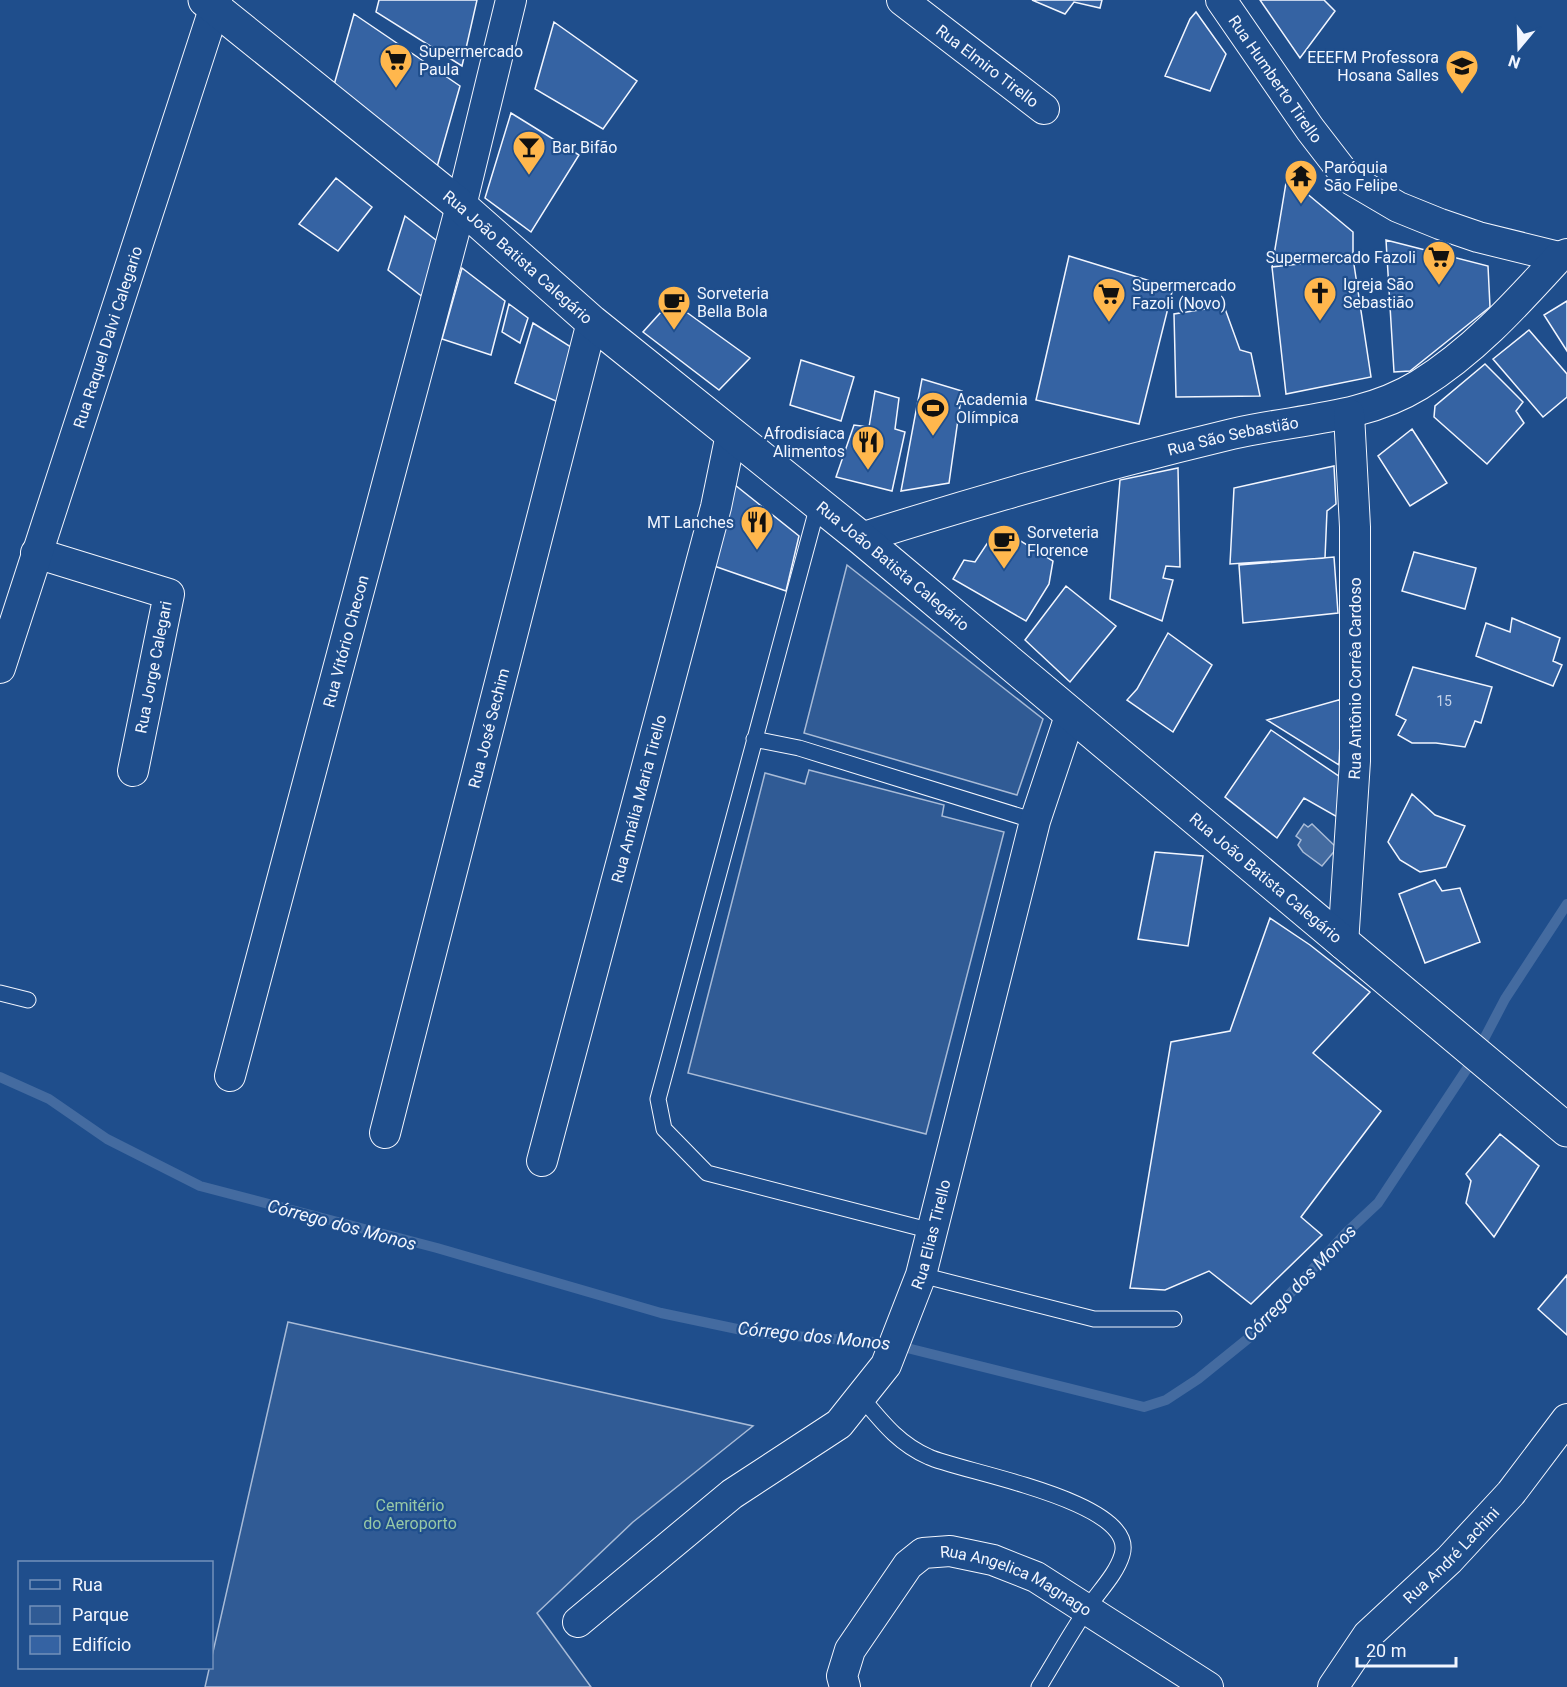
<svg xmlns="http://www.w3.org/2000/svg" width="1567" height="1687" font-family="Roboto,sans-serif">
  <style>
    .green { fill: #305b95; stroke: #a8bbd7; stroke-width: 1.5 }
    .water { fill: #446ba0; stroke: #a8bbd7; stroke-width: 1.5 }
    .lines { fill: none; stroke-linecap: round; stroke-linejoin: round }
    .stream { stroke: #446ba0; stroke-width: 10 }
    .building { fill: #3563a3; stroke: #f2f6ff; stroke-width: 1.5 }
    .service-casing { stroke: #f2f6ff; stroke-width: 17 }
    .minor-casing { stroke: #f2f6ff; stroke-width: 32 }
    .tertiary-casing { stroke: #f2f6ff; stroke-width: 35 }
    .service { stroke: #1f4e8c; stroke-width: 15 }
    .minor { stroke: #1f4e8c; stroke-width: 30 }
    .tertiary { stroke: #1f4e8c; stroke-width: 33 }
    .labels { text-anchor: middle; stroke-width: 4.5; stroke-linejoin: round; paint-order: stroke }
    .number-label { font-size: 14px; fill: #c3d1e8 }
    .poi-label { font-size: 16px; fill: #f2f6ff; stroke: #1f4e8c; text-anchor: start }
    .street-label { font-size: 16px; fill: #f2f6ff; stroke: #1f4e8c }
    .park-label { font-size: 16px; fill: #97c8a6; stroke: #1f4e8c }
    .water-label { font-size: 18px; font-style: italic; fill: #f2f6ff; stroke: #1f4e8c }
  </style>
  <rect width="100%" height="100%" fill="#1f4e8c"/>
  <path class="green" d="M847,565L1043,719L1017,795L804,733Z
    M809,770L944,805L942,816L1004,832L926,1134L688,1073L765,773L805,784Z
    M288,1322L753,1426L633,1522L537,1613L591,1687H205Z"/>
  <path class="water" d="M1304,824L1308,827L1312,824L1337,848L1322,866L1303,852L1298,845L1301,840L1296,836Z"/>
  <g class="lines">
    <path class="stream" d="M0,1077L49,1099L107,1139L200,1186L437,1248L661,1313L756,1333L887,1343L1144,1407L1166,1400L1198,1379L1250,1337L1346,1233L1378,1203L1474,1058L1505,999L1567,904"/>
  </g>
  <path class="building" d="M379,0H477L462,66L376,12Z
    M1032,0H1102L1100,8L1074,2L1065,14Z
    M1260,0H1324L1335,11L1300,58Z
    M1196,12L1226,54L1210,91L1165,76L1190,19Z
    M354,14L460,86L437,167L332,92Z
    M554,22L637,81L603,129L535,89Z
    M511,113L579,155L531,232L485,198Z
    M1287,177L1353,232V258L1272,267Z
    M336,178L372,207L338,251L299,224Z
    M405,216L441,244L424,298L388,270Z
    M1386,240L1488,266L1490,307L1410,371L1394,372Z
    M1069,256L1173,288L1139,424L1036,400Z
    M1353,258L1371,377L1286,394L1272,267Z
    M462,268L505,301L491,355L442,339Z
    M671,301L750,358L719,390L643,332Z
    M1567,301V351L1544,315Z
    M509,304L528,318L520,343L502,332Z
    M1224,306L1240,350L1251,353L1260,396L1176,397L1174,314Z
    M533,323L571,347L558,402L515,383Z
    M1529,330L1567,374V397L1543,417L1493,359Z
    M801,360L854,377L841,421L790,405Z
    M1485,364L1523,402L1516,411L1524,423L1487,464L1434,417L1435,406Z
    M922,379L962,391L949,483L901,491Z
    M875,391L899,398L895,429L905,432L892,491L836,477L854,425L869,427Z
    M1412,429L1447,483L1410,506L1378,456Z
    M1334,466L1336,504L1327,511L1325,558L1230,564L1234,488Z
    M1178,468L1180,567L1166,566L1163,578L1173,580L1162,621L1110,599L1120,480Z
    M735,485L799,536L786,591L714,566Z
    M998,527L1053,561L1049,584L1026,621L953,579L964,560L975,562Z
    M1414,552L1476,568L1465,609L1402,591Z
    M1334,557L1338,613L1243,623L1239,565Z
    M1066,586L1116,626L1070,682L1025,640Z
    M1512,618L1560,638L1553,661L1562,665L1553,686L1476,656L1486,623L1510,632Z
    M1168,633L1212,665L1173,732L1127,700L1137,689Z
    M1413,667L1492,687L1481,723L1475,721L1465,747L1436,743H1412L1398,735L1406,720L1396,715Z
    M1342,699L1339,765L1267,720Z
    M1271,730L1343,779L1346,822L1304,798L1277,838L1225,797Z
    M1412,794L1435,815L1465,826L1446,867L1420,872L1400,860L1388,842Z
    M1155,852L1203,856L1188,946L1138,939Z
    M1435,880L1442,891L1460,888L1480,942L1425,963L1399,894Z
    M1270,918L1310,945L1370,992L1313,1053L1381,1111L1301,1217L1322,1235L1251,1304L1209,1271L1165,1290L1130,1288L1171,1042L1230,1031Z
    M1500,1134L1539,1166L1494,1237L1466,1203L1471,1181L1466,1174Z
    M1567,1275V1335L1538,1309Z"/>
  <g class="lines">
    <g class="service-casing">
      <path id="service" d="M818,505L658,1099L664,1129L707,1173L932,1231
        M754,739L799,748L1035,821
        M0,993L28,1000
        M921,1275L1094,1319H1174
        M862,1398C882,1422 899,1444 929,1457C961,1472 1139,1501 1122,1555C1116,1575 1098,1592 1087,1609C1070,1634 1055,1661 1039,1687"/>
    </g>
    <g class="minor-casing">
      <g id="minor">
        <path id="s1" d="M902,0L1044,109"/>
        <path id="s2" d="M1221,0L1310,129L1347,177L1398,207L1440,224L1478,237L1559,257"/>
        <path id="s3" d="M861,538C984,499 1107,464 1232,434C1295,419 1362,420 1419,385C1474,351 1516,304 1559,257L1567,254"/>
        <path d="M36,553L169,594L133,771"/>
        <path id="s4" d="M0,668L217,0"/>
        <path id="s5" d="M1343,944L1355,761V527L1349,414"/>
        <path id="s6" d="M230,1076L461,206L511,0"/>
        <path id="s7" d="M385,1133L592,322"/>
        <path id="s8" d="M542,1161L716,507L731,434"/>
        <path id="s9" d="M578,1622L732,1494L839,1424L886,1365L921,1275L1035,821L1071,713"/>
        <path id="s10" d="M845,1687L842,1676L850,1650L908,1565L923,1553L950,1551L993,1560L1036,1577L1208,1687"/>
        <path id="s11" d="M1333,1687L1368,1635L1449,1560L1511,1493L1567,1419"/>
      </g>
    </g>
    <g class="tertiary-casing">
      <g id="tertiary">
        <path id="s12" d="M205,0L461,206L592,322L861,538L1567,1130"/>
      </g>
    </g>
    <use href="#service" class="service"/>
    <use href="#minor" class="minor"/>
    <use href="#tertiary" class="tertiary"/>
  </g>
  <defs>
    <g id="supermarket-pin" transform="scale(1.725)"><path d="M0 17L-7.5 6A9.5 9.5 0 1 1 7.5 6Z" fill="#ffb74d" stroke="#1f4e8c"/><path d="M-6-5.5h2.5l.6 2H6L4.5 2H-2.5L-4.4-4H-6ZM-1.5 3.2a1.3 1.3 0 1 0 .1 0ZM3 3.2a1.3 1.3 0 1 0 .1 0Z" fill="#111"/></g>
    <g id="school-pin" transform="scale(1.725)"><path d="M0 17L-7.5 6A9.5 9.5 0 1 1 7.5 6Z" fill="#ffb74d" stroke="#1f4e8c"/><path d="M0-5L7-2L0 1L-7-2ZM-4 1L0 2.5L4 1V4Q0 6-4 4Z" fill="#111"/></g>
    <g id="bar-pin" transform="scale(1.725)"><path d="M0 17L-7.5 6A9.5 9.5 0 1 1 7.5 6Z" fill="#ffb74d" stroke="#1f4e8c"/><path d="M-6-5H6L.8 .8V4.5H3.5V6h-7V4.5H-.8V.8Z" fill="#111"/></g>
    <g id="temple-pin" transform="scale(1.725)"><path d="M0 17L-7.5 6A9.5 9.5 0 1 1 7.5 6Z" fill="#ffb74d" stroke="#1f4e8c"/><path d="M0-6L5-2H3V0L6.5 2.5H4V6H1.5V3h-3V6H-4V2.5H-6.5L-3 0V-2H-5Z" fill="#111"/></g>
    <g id="church-pin" transform="scale(1.725)"><path d="M0 17L-7.5 6A9.5 9.5 0 1 1 7.5 6Z" fill="#ffb74d" stroke="#1f4e8c"/><path d="M-1.2-6h2.4v3.5h3.3v2.4h-3.3V6h-2.4V-.1h-3.3v-2.4h3.3Z" fill="#111"/></g>
    <g id="cafe-pin" transform="scale(1.725)"><path d="M0 17L-7.5 6A9.5 9.5 0 1 1 7.5 6Z" fill="#ffb74d" stroke="#1f4e8c"/><path d="M-5.5-4.5H6V0H3Q3 3.5 0 3.5H-2.5Q-5.5 3.5-5.5 0ZM3-3.2v2h1.7v-2ZM-6 4.5H4V6H-6Z" fill="#111"/></g>
    <g id="stadium-pin" transform="scale(1.725)"><path d="M0 17L-7.5 6A9.5 9.5 0 1 1 7.5 6Z" fill="#ffb74d" stroke="#1f4e8c"/><path d="M0-5a6.5 5 0 1 0 0 10a6.5 5 0 1 0 0-10ZM-3.5-1.8h7v3.6h-7Z" fill="#111"/></g>
    <g id="restaurant-pin" transform="scale(1.725)"><path d="M0 17L-7.5 6A9.5 9.5 0 1 1 7.5 6Z" fill="#ffb74d" stroke="#1f4e8c"/><path d="M-5-6h1v4h1v-4h1v4h1v-4h1v5L-1.5 .5V6h-2V.5L-5-1ZM5-6V6H3V1.5H1.5Q1.5-4 5-6Z" fill="#111"/></g>
  </defs>
  <g fill-rule="evenodd">
    <use href="#supermarket-pin" x="396" y="60"/>
    <use href="#school-pin" x="1462" y="66"/>
    <use href="#bar-pin" x="529" y="147"/>
    <use href="#temple-pin" x="1301" y="176"/>
    <use href="#supermarket-pin" x="1439" y="257"/>
    <use href="#church-pin" x="1320" y="293"/>
    <use href="#supermarket-pin" x="1109" y="294"/>
    <use href="#cafe-pin" x="674" y="302"/>
    <use href="#stadium-pin" x="933" y="408"/>
    <use href="#restaurant-pin" x="868" y="442"/>
    <use href="#restaurant-pin" x="757" y="522"/>
    <use href="#cafe-pin" x="1004" y="541"/>
  </g>
  <g class="labels">
    <g class="number-label">
      <text x="1444" y="706">15</text>
    </g>
    <g class="poi-label">
      <text x="419" y="57">Supermercado<tspan x="419" dy="18">Paula</tspan></text>
      <text x="1439" y="63" text-anchor="end">EEEFM Professora<tspan x="1439" dy="18">Hosana Salles</tspan></text>
      <text x="552" y="153">Bar Bifão</text>
      <text x="1324" y="173">Paróquia<tspan x="1324" dy="18">São Felipe</tspan></text>
      <text x="1416" y="263" text-anchor="end">Supermercado Fazoli</text>
      <text x="1343" y="290">Igreja São<tspan x="1343" dy="18">Sebastião</tspan></text>
      <text x="1132" y="291">Supermercado<tspan x="1132" dy="18">Fazoli (Novo)</tspan></text>
      <text x="697" y="299">Sorveteria<tspan x="697" dy="18">Bella Bola</tspan></text>
      <text x="956" y="405">Academia<tspan x="956" dy="18">Olímpica</tspan></text>
      <text x="845" y="439" text-anchor="end">Afrodisíaca<tspan x="845" dy="18">Alimentos</tspan></text>
      <text x="734" y="528" text-anchor="end">MT Lanches</text>
      <text x="1027" y="538">Sorveteria<tspan x="1027" dy="18">Florence</tspan></text>
    </g>
    <g class="street-label">
      <text dy="6" stroke="none"><textPath href="#s1" startOffset="108">Rua Elmiro Tirello</textPath></text>
      <text dy="6" stroke="none"><textPath href="#s2" startOffset="96">Rua Humberto Tirello</textPath></text>
      <text dy="6" stroke="none"><textPath href="#s12" startOffset="405">Rua João Batista Calegário</textPath></text>
      <text dy="6" stroke="none"><textPath href="#s4" startOffset="348">Rua Raquel Dalvi Calegario</textPath></text>
      <text dy="6" stroke="none"><textPath href="#s3" startOffset="386">Rua São Sebastião</textPath></text>
      <text dy="6" stroke="none"><textPath href="#s12" startOffset="891">Rua João Batista Calegário</textPath></text>
      <text dy="6" stroke="none"><textPath href="#s6" startOffset="450">Rua Vitório Checon</textPath></text>
      <text transform="translate(153 667) rotate(-79)" y="6">Rua Jorge Calegari</text>
      <text dy="6" stroke="none"><textPath href="#s5" startOffset="266">Rua Antônio Corrêa Cardoso</textPath></text>
      <text dy="6" stroke="none"><textPath href="#s7" startOffset="418">Rua José Sechim</textPath></text>
      <text dy="6" stroke="none"><textPath href="#s8" startOffset="375">Rua Amália Maria Tirello</textPath></text>
      <text dy="6" stroke="none"><textPath href="#s12" startOffset="1377">Rua João Batista Calegário</textPath></text>
      <text dy="6" stroke="none"><textPath href="#s9" startOffset="542">Rua Elias Tirello</textPath></text>
      <text dy="6" stroke="none"><textPath href="#s11" startOffset="178">Rua André Lachini</textPath></text>
      <text dy="6" stroke="none"><textPath href="#s10" startOffset="260">Rua Angelica Magnago</textPath></text>
    </g>
    <g class="park-label">
      <text x="410" y="1511">Cemitério<tspan x="410" dy="18">do Aeroporto</tspan></text>
    </g>
    <g class="water-label">
      <text transform="translate(342 1225) rotate(15)" y="6">Córrego dos Monos</text>
      <text transform="translate(1300 1283) rotate(-46)" y="6">Córrego dos Monos</text>
      <text transform="translate(814 1336) rotate(6)" y="6">Córrego dos Monos</text>
    </g>
  </g>
  <rect x="18" y="1561" width="195" height="108" fill="#1f4e8c" stroke="#7391ba" stroke-width="1.5"/>
  <rect x="30" y="1580" width="30" height="9" fill="#1f4e8c" stroke="#7391ba" stroke-width="1.5"/>
  <text x="72" y="1591" font-size="18" fill="#f2f6ff">Rua</text>
  <rect x="30" y="1606" width="30" height="18" fill="#305b95" stroke="#7391ba" stroke-width="1.5"/>
  <text x="72" y="1621" font-size="18" fill="#f2f6ff">Parque</text>
  <rect x="30" y="1636" width="30" height="18" fill="#3563a3" stroke="#7391ba" stroke-width="1.5"/>
  <text x="72" y="1651" font-size="18" fill="#f2f6ff">Edifício</text>
  <g transform="translate(1519 48) rotate(199)" stroke="#1f4e8c" stroke-width="4.5" paint-order="stroke">
  <path d="M0-4.5L10 22L0 15L-10 22Z" fill="#f2f6ff"/>
  <text y="-9" font-size="16" font-weight="bold" text-anchor="middle" fill="#f2f6ff">N</text>
  </g>
  <path d="M1357 1657v9h99v-9" fill="none" stroke="#f2f6ff" stroke-width="3"/>
  <text x="1366" y="1657" font-size="18" fill="#f2f6ff" stroke="#1f4e8c" stroke-width="4.5" paint-order="stroke">20 m</text>
</svg>
